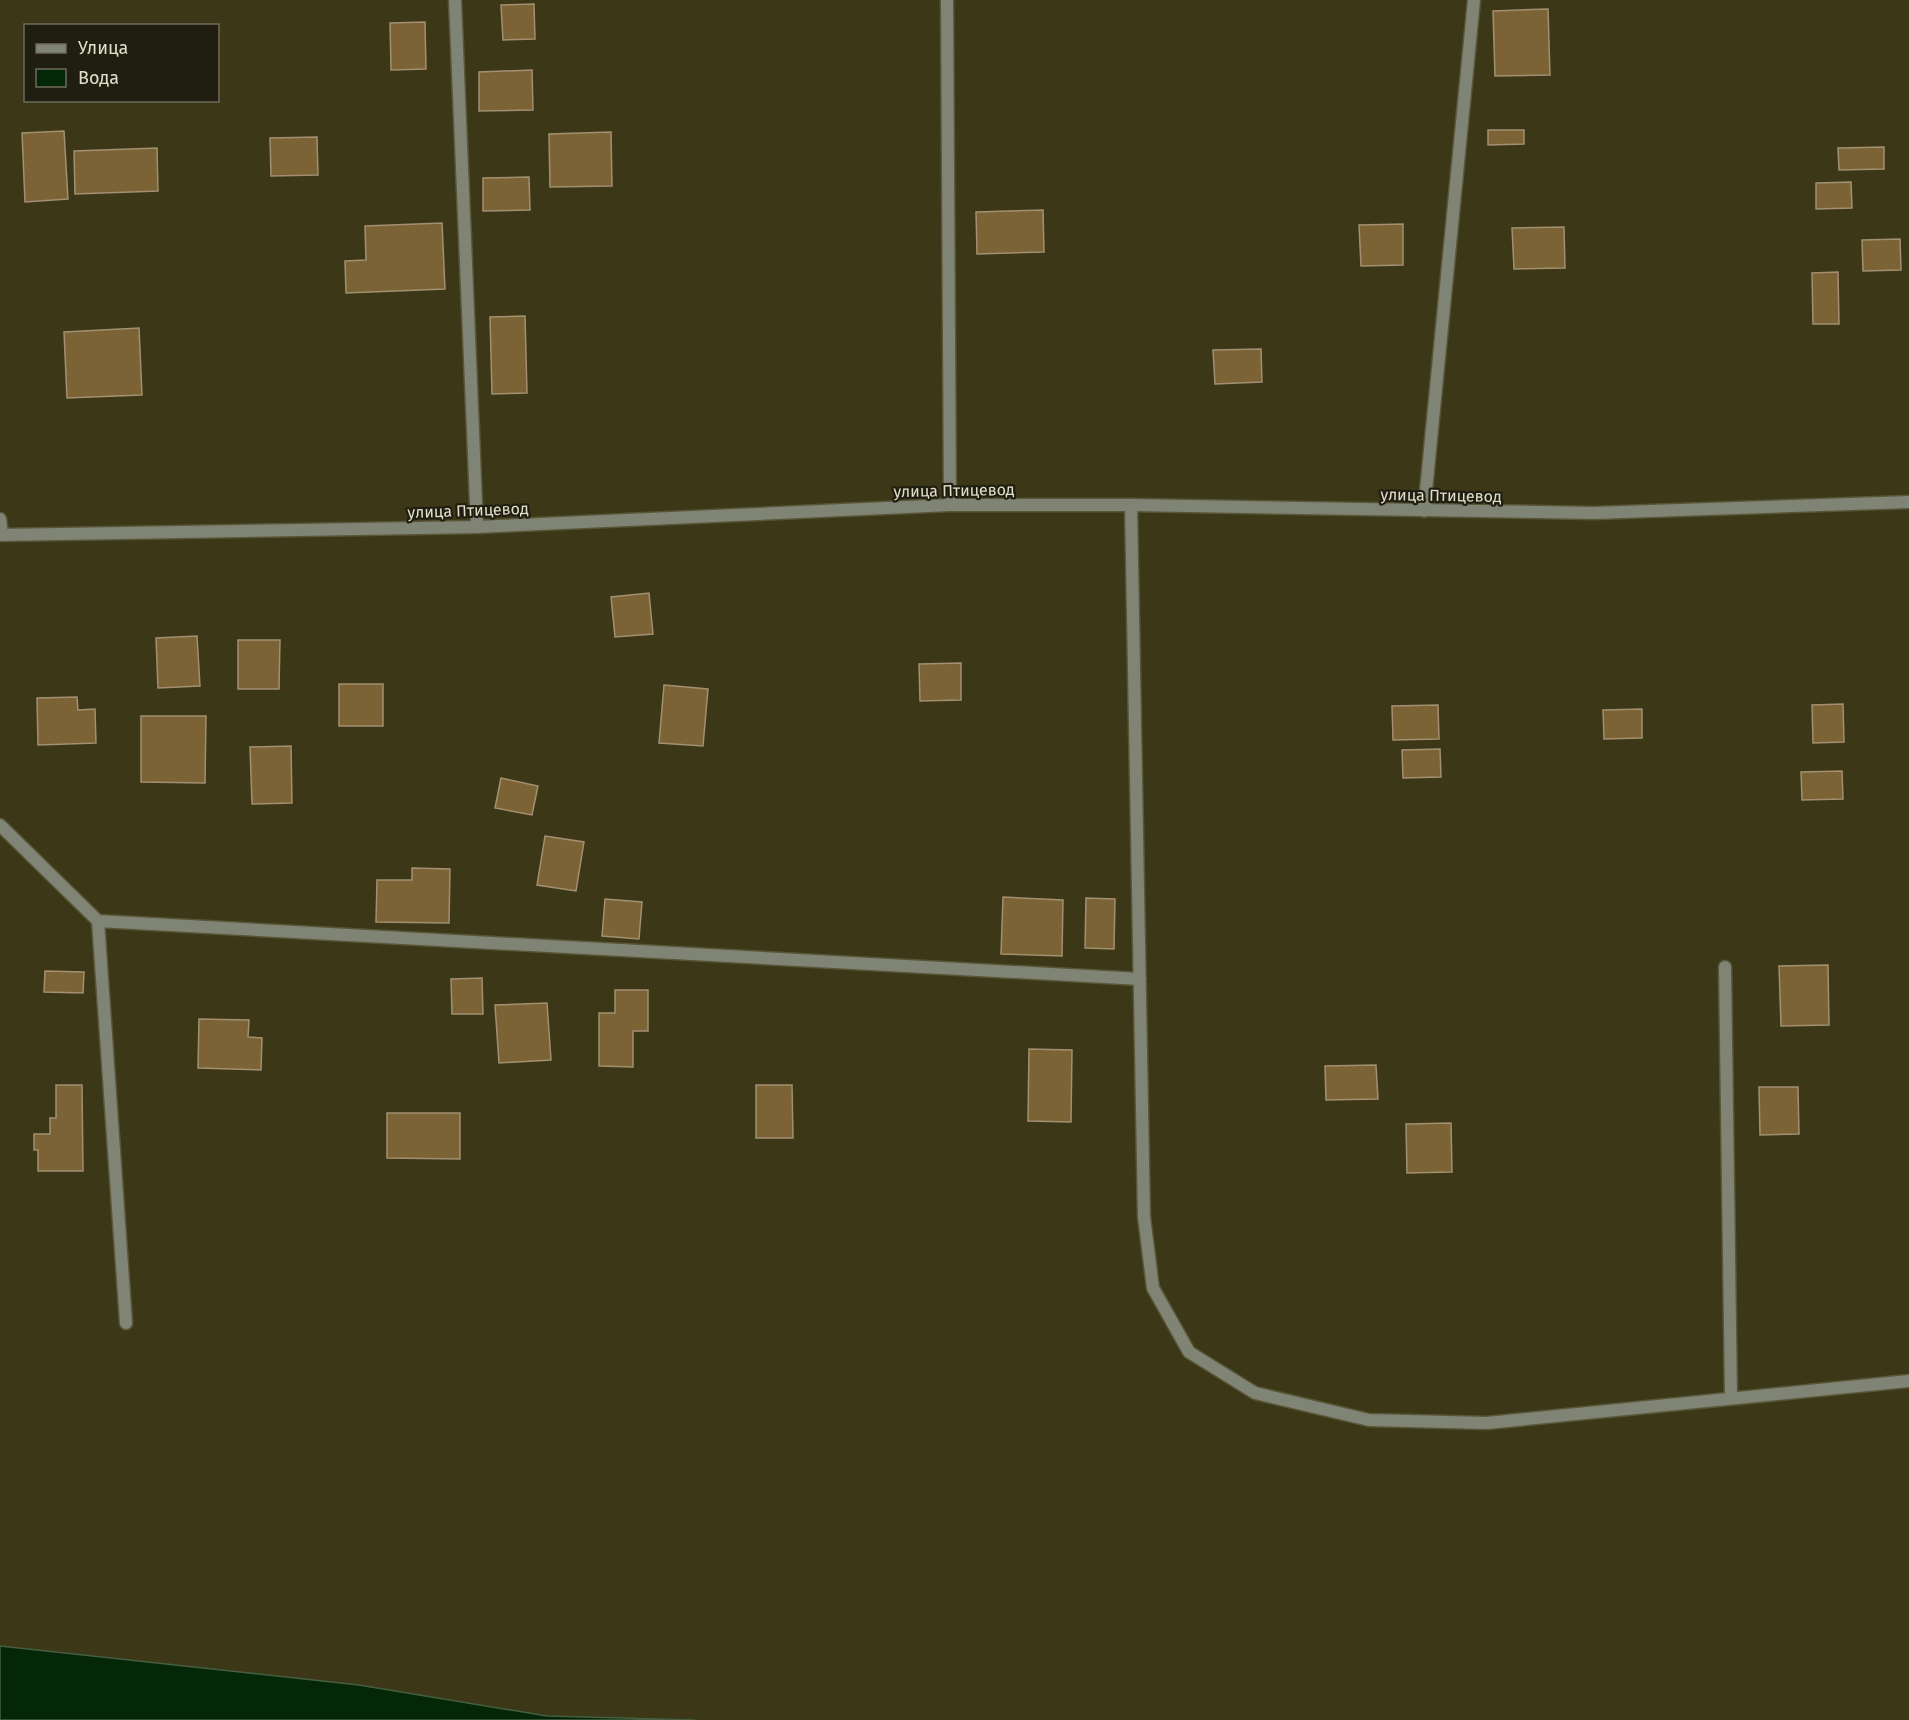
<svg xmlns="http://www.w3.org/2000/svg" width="1909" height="1720" font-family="'Fira Sans',sans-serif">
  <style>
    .water { fill: #042807; stroke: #465f42; stroke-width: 1.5 }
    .building { fill: #7b6336; stroke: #a29071; stroke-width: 1.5 }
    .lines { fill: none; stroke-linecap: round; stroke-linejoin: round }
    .lane-casing { stroke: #595537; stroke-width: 15 }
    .street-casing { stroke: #595537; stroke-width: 15 }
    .lane { stroke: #7f8475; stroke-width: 12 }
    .street { stroke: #7f8475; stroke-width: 12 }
    .labels { text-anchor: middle; stroke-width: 4.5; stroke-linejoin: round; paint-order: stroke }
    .street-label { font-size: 16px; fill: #e0decb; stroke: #201e10 }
  </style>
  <rect width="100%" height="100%" fill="#3b3717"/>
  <path class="water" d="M0,1646L359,1685L547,1716L695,1720H0Z"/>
  <path class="building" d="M534,4L535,39L503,40L501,5Z
    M1548,9L1550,75L1495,76L1493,11Z
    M425,22L426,69L391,70L390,23Z
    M532,70L533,110L479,111V72Z
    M1488,130H1524V144L1488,145Z
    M64,131L68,199L25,202L22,133Z
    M611,132L612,186L550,187L549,134Z
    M317,137L318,175L271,176L270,138Z
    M1884,147V169L1839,170L1838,148Z
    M157,148L158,191L75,194L74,151Z
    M529,177L530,210L483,211V178Z
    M1851,182L1852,208L1816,209V183Z
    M1043,210L1044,252L977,254L976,212Z
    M442,223L445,289L346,293L345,261L366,260L365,226Z
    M1403,224V265L1361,266L1359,225Z
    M1564,227L1565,268L1514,269L1512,228Z
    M1900,239L1901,270L1863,271L1862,240Z
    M1838,272L1839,324H1813L1812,273Z
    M525,316L527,393L492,394L490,317Z
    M139,328L142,395L67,398L64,332Z
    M1261,349L1262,382L1215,384L1213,350Z
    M649,593L653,634L615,637L611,597Z
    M197,636L200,686L158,688L156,638Z
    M238,640H280L279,689H238Z
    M961,663V700L920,701L919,664Z
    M339,684H383V726H339Z
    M664,685L708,689L703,746L659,743Z
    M77,697L78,710L95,709L96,743L38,745L37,698Z
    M1843,704L1844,742L1813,743L1812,705Z
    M1438,705L1439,739L1393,740L1392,706Z
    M1642,709V738L1604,739L1603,710Z
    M141,716H206L205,783L141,782Z
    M291,746L292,803L252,804L250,747Z
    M1440,749L1441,777L1403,778L1402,750Z
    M1842,771L1843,799L1802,800L1801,772Z
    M501,778L538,786L532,815L495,808Z
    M545,836L584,842L576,891L537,885Z
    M412,868L450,869L449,923L376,922L377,880H412Z
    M1003,897L1063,900L1062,956L1001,954Z
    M1086,898L1115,899L1114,949L1085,948Z
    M605,899L642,902L639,939L602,936Z
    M1828,965L1829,1025L1781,1026L1779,966Z
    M45,971L84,972L83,993L44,992Z
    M482,978L483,1014H452L451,979Z
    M615,990H648V1031H633V1067L599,1066V1013H615Z
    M547,1003L551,1060L499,1063L495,1005Z
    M199,1019L249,1020L248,1037L262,1038L261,1070L198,1068Z
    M1029,1049L1072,1050L1071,1122L1028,1121Z
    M1376,1065L1378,1099L1326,1100L1325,1066Z
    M56,1085H82L83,1171H38V1150H34V1134H50V1118H56Z
    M756,1085H792L793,1138H756Z
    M1759,1087H1798L1799,1134L1760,1135Z
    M387,1113H460V1159L387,1158Z
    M1451,1123L1452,1172L1407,1173L1406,1124Z"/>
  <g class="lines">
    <g class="lane-casing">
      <path id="lane" d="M1131,505L1144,1217L1153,1288L1189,1352L1255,1393L1369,1420L1487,1423L1909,1381
        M0,825L98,921L126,1323
        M98,921L1140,979
        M1725,967L1731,1398"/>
    </g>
    <g class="street-casing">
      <path id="street" d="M455,0L477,527
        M947,0L950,505
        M1424,511L1474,0
        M0,519L2,535
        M0,535L477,527L950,505H1131L1594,513L1909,502"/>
    </g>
    <use href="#lane" class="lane"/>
    <use href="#street" class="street"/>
  </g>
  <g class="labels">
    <g class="street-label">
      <text transform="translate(954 490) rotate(-1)" y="6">улица Птицевод</text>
      <text transform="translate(1441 495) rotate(1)" y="6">улица Птицевод</text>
      <text transform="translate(468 510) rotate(-2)" y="6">улица Птицевод</text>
    </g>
  </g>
  <rect x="24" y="24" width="195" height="78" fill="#201e10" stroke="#6d6b5b" stroke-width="1.5"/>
  <rect x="36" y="44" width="30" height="9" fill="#7f8475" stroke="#6d6b5b" stroke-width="1.5"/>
  <text x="78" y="54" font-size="18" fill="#e0decb">Улица</text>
  <rect x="36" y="69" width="30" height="18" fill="#042807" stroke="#6d6b5b" stroke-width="1.5"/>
  <text x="78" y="84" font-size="18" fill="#e0decb">Вода</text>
</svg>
